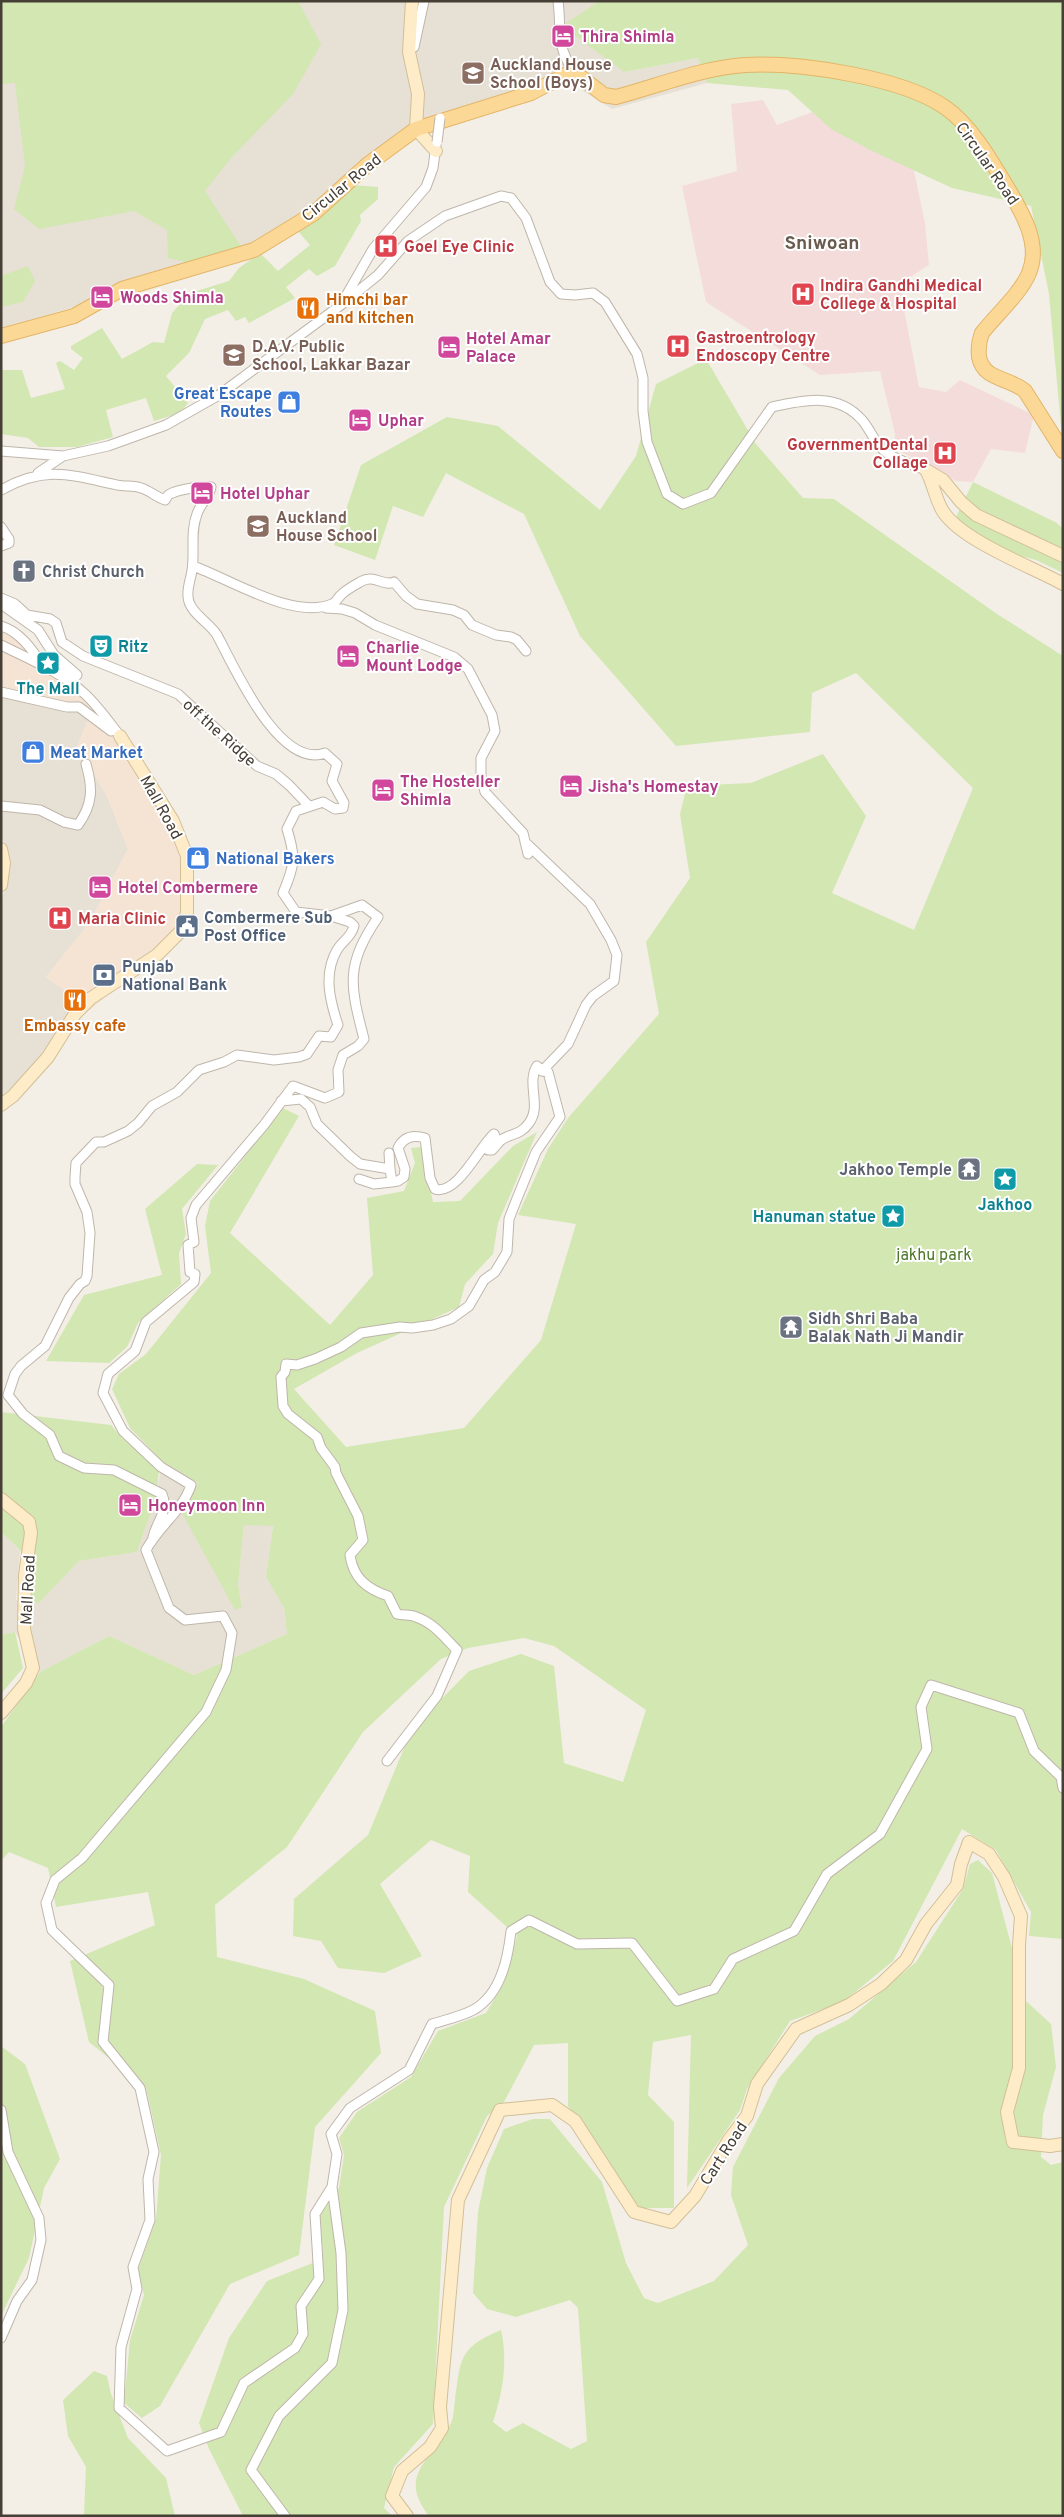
<svg xmlns="http://www.w3.org/2000/svg" width="1064" height="2517" font-family="Overpass,sans-serif">
  <style>
    .residential { fill: #e7e0d5 }
    .commercial { fill: #f5e4d3 }
    .medical { fill: #f4dcdb }
    .green { fill: #d2e7b1 }
    .lines { fill: none; stroke-linecap: round; stroke-linejoin: round }
    .street-casing { stroke: #bfb6aa; stroke-width: 11 }
    .secondary-casing { stroke: #d2bf98; stroke-width: 14 }
    .primary-casing { stroke: #e2b467; stroke-width: 16 }
    .street { stroke: #fff; stroke-width: 9 }
    .secondary { stroke: #fdecc7; stroke-width: 12 }
    .primary { stroke: #fcd897; stroke-width: 14 }
    .street-bridge-casing { stroke: #bfb6aa; stroke-width: 11; stroke-linecap: butt }
    .street-bridge { stroke: #fff; stroke-width: 9 }
    .labels { text-anchor: middle; stroke-width: 4; stroke-linejoin: round; paint-order: stroke }
    .hotel-label { font-size: 16px; font-weight: bold; fill: #b23c85; stroke: #fff; text-anchor: start }
    .education-label { font-size: 16px; font-weight: bold; fill: #785e54; stroke: #fff; text-anchor: start }
    .street-label { font-size: 16px; fill: #463f36; stroke: #fff }
    .health-label { font-size: 16px; font-weight: bold; fill: #be3a42; stroke: #fff; text-anchor: start }
    .food-label { font-size: 16px; font-weight: bold; fill: #c56008; stroke: #fff; text-anchor: start }
    .shop-label { font-size: 16px; font-weight: bold; fill: #366cbe; stroke: #fff; text-anchor: start }
    .worship-label { font-size: 16px; font-weight: bold; fill: #5b616d; stroke: #fff; text-anchor: start }
    .culture-label { font-size: 16px; font-weight: bold; fill: #0d838f; stroke: #fff }
    .service-label { font-size: 16px; font-weight: bold; fill: #4e5e75; stroke: #fff; text-anchor: start }
    .park-label { font-size: 16px; fill: #4d772a; stroke: #fff }
    .quarter-label { font-size: 19px; font-weight: bold; fill: #695c4e; stroke: #fff }
  </style>
  <rect width="100%" height="100%" fill="#f3efe7"/>
  <path class="residential" d="M271,1H599L563,26L624,72L698,58L707,83L612,109L559,76L404,129L359,161L310,211L237,256L178,166Z
    M1,67L145,199L190,261L128,282L74,307L1,328Z
    M1,686L69,704L89,717L77,747L107,796L128,849L89,923L46,977L80,1002L43,1055L13,1087L1,1096V903L9,868L6,844L1,838Z
    M162,1461L198,1483L242,1606L238,1585L244,1525H273L266,1577L284,1608L287,1634L194,1675L109,1636L40,1672L15,1632L1,1635V1532L20,1551L16,1600L39,1603L79,1561L137,1552L156,1498Z"/>
  <path class="commercial" d="M1,631L15,636L43,660L81,685L185,837L191,916L188,935L121,984L90,1010L46,977L89,923L128,849L107,796L77,747L89,717L69,704L1,686Z"/>
  <path class="medical" d="M763,100L777,125L840,102L910,152L925,223L929,265L906,280L902,286L903,304L919,387L946,392L960,380L1034,415L1025,453L991,449L973,482L956,481L894,448L895,434L880,371L820,375L706,302L682,186L737,171L731,104Z"/>
  <path class="green" d="M1,1H298L321,44L293,94L231,158L205,191L242,248L198,265L168,258L167,230L134,211L39,229L14,209L25,166L15,83L1,84Z
    M599,1H1063V448L1049,294L1031,206L952,188L870,150L831,129L788,90L707,83L698,58L624,72L562,26Z
    M352,185L378,187V199L360,215L361,221L335,266L317,276L309,269L286,287L295,298L249,323L245,317L236,321L228,310L205,319L189,353L166,376L188,403L180,413L154,421L146,398L106,410L113,437L77,447H39L28,438L1,434V370H22L31,398L65,389L56,363L60,361L74,370L83,358L71,349V346L102,328L122,359L153,342L164,343L172,313L190,293L229,281L239,268L260,253L278,271L310,245L296,229Z
    M28,266L35,281L23,302L1,307V276Z
    M706,359L756,444L803,498L834,499L997,614L1063,656V1939L1029,1936L1031,1912L996,1850L962,1829L893,1961L843,2002L790,2021L747,2089L740,2110L687,2188L691,2035L653,2042L648,2095L674,2122V2208H639L568,2106V2043L534,2045L504,2102L487,2116L444,2207L433,2424L394,2467L384,2508L392,2516H243L209,2449L199,2423L229,2338L267,2281L323,2259L320,2216L339,2188L344,2155L339,2138L357,2112L411,2077L438,2031L486,2013L504,1983L517,1936L468,1892L470,1856L431,1840L380,1884L422,1956L384,1973L338,1968L321,1941L293,1936L294,1899L368,1835L412,1729L469,1671L521,1654L554,1666L564,1763L623,1782L646,1710L554,1646L524,1638L468,1648L441,1659L363,1732L287,1847L215,1905L217,1957L304,1979L375,2011L381,2053L315,2127L299,2255L230,2284L160,2406L142,2418L124,2403L130,2340L144,2295L138,2270L156,2219L161,2155L146,2088L89,2042L70,1961L155,1925L148,1892L56,1907L48,1868L9,1852L1,1861V1727L40,1672L109,1636L194,1675L287,1634L284,1608L266,1577L273,1526L244,1525L238,1585L242,1607L235,1610L182,1513L198,1483L162,1461L130,1428L112,1389L119,1374L146,1354L211,1273L205,1226L210,1201L283,1108L299,1116L230,1233L330,1325L373,1275L367,1198L404,1191L415,1163L411,1148L421,1147L433,1202L460,1201L513,1146L537,1132L498,1223L493,1254L465,1284L459,1307L357,1353L294,1389L346,1447L464,1428L541,1340L576,1224L518,1215L548,1149L568,1118L659,1014L646,942L690,878L680,814L687,786L751,783L823,754L866,816L832,893L914,930L973,788L856,673L812,693L810,732L676,746L580,636L524,514L446,473L423,517L393,506L375,560L334,545L361,465L447,417L498,426L600,510L636,456L656,384Z
    M973,482L1057,523L1063,529V573L1036,560L987,547L954,521Z
    M197,1164L218,1165L182,1209L186,1234L179,1253L181,1284L138,1323L127,1347L109,1363L46,1361L84,1295L162,1275L145,1209Z
    M1,1412L111,1425L122,1438L159,1471L156,1498L137,1552L79,1561L39,1603L31,1602L32,1562L1,1532Z
    M15,1632L23,1668L1,1694V1635Z
    M978,1860L992,1873L1026,2001L1051,2024L1056,2067L1043,2115L1041,2157L1051,2165L1063,2162V2516H429C395,2473 435,2459 451,2423C454,2417 454,2407 455,2400C461,2359 458,2348 501,2330C508,2361 503,2392 493,2422L506,2432L523,2423L571,2449L587,2441L578,2308L570,2300L516,2317L487,2309L473,2293L478,2212L487,2168L504,2129L533,2119H550L602,2182L626,2263L644,2298L658,2303L714,2281L748,2245L731,2195L733,2167L779,2078L815,2036L849,2019L916,1962L963,1889L970,1864Z
    M1,2046L25,2064L60,2159L44,2188L29,2258L1,2316Z
    M94,2371L107,2376L111,2394L128,2438L166,2478L175,2516H84L86,2467L68,2436L63,2400Z"/>
  <g class="lines">
    <g class="street-casing">
      <path id="street" d="M558,1C562,33 555,42 573,71
        M414,47L424,1
        M342,303L373,249L426,187L433,168L436,145
        M1,451L63,456L108,446L166,425L219,395L341,305L378,275L408,241L445,216L501,196L511,198L526,218L550,282L561,294L575,295L593,293L605,302L637,354L643,378V411L647,442L667,494L683,504L711,493L772,407C803,400 838,392 862,420C871,430 875,445 887,453C898,461 914,465 926,470
        M38,473L63,456
        M1,490C46,465 71,475 117,485C125,487 134,485 141,488C149,490 156,497 165,500C167,498 167,495 170,494C177,490 204,485 211,487C210,496 200,504 197,514C190,532 195,551 192,570C191,578 187,588 188,596C188,612 210,623 217,635C234,666 279,770 325,753L337,764L332,781L344,803L343,808L335,809L323,802L296,811L287,829C296,858 295,865 283,893L296,912L331,916
        M1,527L9,539V543L1,546
        M193,566C232,580 293,620 332,604C337,602 337,599 340,596C345,590 355,585 362,581C374,574 384,587 394,582L406,596L417,604L453,610L464,615L472,625L496,635L511,637L517,640L526,651
        M1,598L15,604L27,615L50,619L56,623L62,642L83,656L178,694L257,766L276,774L289,785L309,806
        M1,604L38,630L54,655L77,675L76,676L58,667
        M326,608L342,609L355,613L375,625L454,657L468,669L492,715L495,731L481,758V776L485,792L523,833L528,854
        M1,626C19,631 32,649 42,665
        M1,645C31,660 61,672 85,694C98,706 109,722 120,736
        M1,692L67,707H79L111,731
        M1,806L40,810L64,822L78,825C93,804 93,788 86,764
        M281,1101L301,1099L310,1107L317,1124L350,1156L360,1164L390,1169L392,1182L398,1181L404,1177L405,1169L398,1148C404,1136 414,1135 425,1138L430,1178L435,1189C457,1196 480,1146 494,1134L495,1136L488,1150H492C495,1147 497,1144 500,1141C510,1133 520,1136 529,1123C542,1106 526,1083 537,1066L542,1071L568,1044L586,1005L593,996L614,981L617,955L611,940L590,904L525,842
        M389,1153L390,1169
        M359,1179L374,1184L392,1182
        M153,1537C157,1521 169,1511 162,1494L114,1470L84,1468L59,1456L50,1435L23,1414L8,1395L15,1374L21,1366L45,1346L69,1298L80,1284L85,1281L87,1276L90,1233L87,1212L75,1184V1177L76,1163L96,1142H104L128,1131L138,1123L152,1106L177,1092L199,1070L224,1062L237,1055L274,1060L299,1057L307,1054L319,1036L331,1037L338,1025C330,1001 323,974 337,950C343,940 351,938 354,926L350,922L331,916L362,905L378,917C345,966 350,985 364,1039L358,1046L343,1055L338,1070L339,1092L325,1098L293,1086L264,1125L196,1205L191,1218L194,1242L188,1245L190,1272L195,1274L194,1282L146,1322L135,1351L108,1374L103,1393L123,1431L161,1467L191,1485C183,1510 159,1526 146,1550L169,1608L185,1620L223,1616L232,1633L226,1670L206,1712L82,1858L55,1880L46,1903L52,1930L109,1985L103,2042L140,2088L154,2152L148,2179L150,2220L133,2267L137,2289L121,2347L119,2408L167,2451L221,2432L244,2383L295,2348L303,2334L301,2306L319,2279L315,2214L332,2187L337,2154L331,2134L350,2108L409,2070L432,2024C445,2020 463,2016 475,2009C501,1993 508,1958 511,1931L529,1920L577,1944L632,1943L677,2001L714,1989L733,1959L794,1931L827,1874L880,1834L927,1749L921,1707L931,1685L1019,1713L1034,1751L1061,1777L1063,1788
        M387,1761L437,1696L457,1650C444,1637 434,1623 416,1617C410,1614 404,1616 397,1614L388,1596C367,1589 353,1578 350,1555L363,1540L358,1516L336,1473L335,1467L321,1448L317,1437L288,1414L283,1406L281,1377L285,1372L286,1364L297,1365L315,1359L341,1347L361,1333L400,1327L412,1328L433,1325L451,1319L469,1306L484,1280L495,1272L507,1252L509,1219L516,1201L536,1152L560,1117L548,1072L542,1071
        M1,2110L8,2152L39,2218L41,2240L32,2280L17,2301L1,2338
        M285,2516L251,2470L279,2416L332,2363L343,2310L341,2253L332,2187"/>
    </g>
    <g class="secondary-casing">
      <path id="secondary" d="M412,1L409,52L418,94L416,129L436,151
        M926,470C934,484 935,500 944,513C965,542 1030,566 1063,584
        M926,470L943,480L961,502L976,515L1063,556
        M1,849L4,863L1,885
        M1,1105L13,1096L48,1057L75,1014L91,998L157,955L183,929L187,912V856L173,821L120,736
        M1,1499L29,1522L31,1533L25,1575L24,1629L33,1668L26,1683L1,1713
        M407,2516L392,2496L402,2471L430,2447L442,2428L440,2407L458,2200L500,2110L552,2105L575,2121L634,2212L671,2222L695,2196L728,2141L747,2116L757,2084L796,2029L849,2005L881,1984L906,1960L926,1924L957,1885L961,1864L969,1842L989,1854L1004,1877L1021,1916L1019,1945V2068L1007,2112L1013,2142L1050,2146L1063,2144"/>
    </g>
    <g class="primary-casing">
      <path id="primary" d="M1,336L74,316L122,289L254,250L313,214L367,165L416,129L531,93L573,71L604,95L616,97C658,86 701,68 745,65C798,62 902,77 946,108C970,125 989,157 1004,182C1020,209 1042,242 1029,273C1021,293 996,315 982,333C979,341 978,348 979,357C984,381 1009,377 1025,391L1063,451"/>
    </g>
    <use href="#street" class="street"/>
    <use href="#secondary" class="secondary"/>
    <use href="#primary" class="primary"/>
    <g class="street-bridge-casing">
      <path id="street-bridge" d="M437,142L440,118"/>
    </g>
    <use href="#street-bridge" class="street-bridge"/>
  </g>
  <defs>
    <g id="hotel-square" transform="scale(1.25)"><rect x="-9" y="-9" width="18" height="18" rx="4" fill="#d1479c" stroke="#fff"/><path d="M-6-4.5h1.5V1H6V5H4.5V3h-9V5H-6ZM-4 0a1.8 1.8 0 1 1 3.6 0ZM.5 0V-2.5h3Q6-2.5 6 0Z" fill="#fff"/></g>
    <g id="school-square" transform="scale(1.25)"><rect x="-9" y="-9" width="18" height="18" rx="4" fill="#8d6e63" stroke="#fff"/><path d="M0-5L7-2L0 1L-7-2ZM-4 1L0 2.5L4 1V4Q0 6-4 4Z" fill="#fff"/></g>
    <g id="hospital-square" transform="scale(1.25)"><rect x="-9" y="-9" width="18" height="18" rx="4" fill="#e0444e" stroke="#fff"/><path d="M-5-5h3v3.5h4V-5h3V5h-3V1.5h-4V5h-3Z" fill="#fff"/></g>
    <g id="restaurant-square" transform="scale(1.25)"><rect x="-9" y="-9" width="18" height="18" rx="4" fill="#e8710a" stroke="#fff"/><path d="M-5-6h1v4h1v-4h1v4h1v-4h1v5L-1.5 .5V6h-2V.5L-5-1ZM5-6V6H3V1.5H1.5Q1.5-4 5-6Z" fill="#fff"/></g>
    <g id="shop-square" transform="scale(1.25)"><rect x="-9" y="-9" width="18" height="18" rx="4" fill="#3f7fe0" stroke="#fff"/><path d="M-5-2.5h2.3a2.7 3.5 0 0 1 5.4 0H5L5.5 6h-11ZM-1.5-2.5h3a1.5 2.3 0 0 0-3 0Z" fill="#fff"/></g>
    <g id="church-square" transform="scale(1.25)"><rect x="-9" y="-9" width="18" height="18" rx="4" fill="#6b7280" stroke="#fff"/><path d="M-1.2-6h2.4v3.5h3.3v2.4h-3.3V6h-2.4V-.1h-3.3v-2.4h3.3Z" fill="#fff"/></g>
    <g id="theatre-square" transform="scale(1.25)"><rect x="-9" y="-9" width="18" height="18" rx="4" fill="#0f9aa8" stroke="#fff"/><path d="M-5-5.5Q0-4 5-5.5V0Q5 5 0 6Q-5 5-5 0ZM-3.3-2.5H-1v1.5H-3.3ZM1-2.5H3.3v1.5H1ZM-2.8 1Q0 5.5 2.8 1Z" fill="#fff"/></g>
    <g id="sight-square" transform="scale(1.25)"><rect x="-9" y="-9" width="18" height="18" rx="4" fill="#0f9aa8" stroke="#fff"/><path d="M0-6L1.8-2.2L6-1.7L2.9 1.2L3.7 5.4L0 3.3L-3.7 5.4L-2.9 1.2L-6-1.7L-1.8-2.2Z" fill="#fff"/></g>
    <g id="civic-square" transform="scale(1.25)"><rect x="-9" y="-9" width="18" height="18" rx="4" fill="#5c6f8a" stroke="#fff"/><path d="M-.6-6.5H3V-4.5H.6V-3L4-1V1h2V6H-6V1h2V-1L-.6-3ZM-1.2 2.5V6h2.4V2.5Z" fill="#fff"/></g>
    <g id="bank-square" transform="scale(1.25)"><rect x="-9" y="-9" width="18" height="18" rx="4" fill="#5c6f8a" stroke="#fff"/><path d="M-6-4H6V4H-6ZM0-2.3a2.3 2.3 0 1 0 0 4.6a2.3 2.3 0 1 0 0-4.6Z" fill="#fff"/></g>
    <g id="temple-square" transform="scale(1.25)"><rect x="-9" y="-9" width="18" height="18" rx="4" fill="#6b7280" stroke="#fff"/><path d="M0-6L5-2H3V0L6.5 2.5H4V6H1.5V3h-3V6H-4V2.5H-6.5L-3 0V-2H-5Z" fill="#fff"/></g>
  </defs>
  <g fill-rule="evenodd">
    <use href="#hotel-square" x="563" y="36"/>
    <use href="#school-square" x="473" y="73"/>
    <use href="#hospital-square" x="386" y="246"/>
    <use href="#hospital-square" x="803" y="294"/>
    <use href="#hotel-square" x="102" y="297"/>
    <use href="#restaurant-square" x="308" y="308"/>
    <use href="#hospital-square" x="678" y="346"/>
    <use href="#hotel-square" x="449" y="347"/>
    <use href="#school-square" x="234" y="355"/>
    <use href="#shop-square" x="289" y="402"/>
    <use href="#hotel-square" x="360" y="420"/>
    <use href="#hospital-square" x="945" y="453"/>
    <use href="#hotel-square" x="202" y="493"/>
    <use href="#school-square" x="258" y="526"/>
    <use href="#church-square" x="24" y="571"/>
    <use href="#theatre-square" x="101" y="646"/>
    <use href="#hotel-square" x="348" y="656"/>
    <use href="#sight-square" x="48" y="663"/>
    <use href="#shop-square" x="33" y="752"/>
    <use href="#hotel-square" x="571" y="786"/>
    <use href="#hotel-square" x="383" y="790"/>
    <use href="#shop-square" x="198" y="858"/>
    <use href="#hotel-square" x="100" y="887"/>
    <use href="#hospital-square" x="60" y="918"/>
    <use href="#civic-square" x="187" y="926"/>
    <use href="#bank-square" x="104" y="975"/>
    <use href="#restaurant-square" x="75" y="1000"/>
    <use href="#temple-square" x="969" y="1169"/>
    <use href="#sight-square" x="1005" y="1179"/>
    <use href="#sight-square" x="893" y="1216"/>
    <use href="#temple-square" x="791" y="1327"/>
    <use href="#hotel-square" x="130" y="1505"/>
  </g>
  <g class="labels">
    <g class="hotel-label">
      <text x="580" y="42">Thira Shimla</text>
      <text x="120" y="303">Woods Shimla</text>
      <text x="466" y="344">Hotel Amar<tspan x="466" dy="18">Palace</tspan></text>
      <text x="378" y="426">Uphar</text>
      <text x="220" y="499">Hotel Uphar</text>
      <text x="366" y="653">Charlie<tspan x="366" dy="18">Mount Lodge</tspan></text>
      <text x="400" y="787">The Hosteller<tspan x="400" dy="18">Shimla</tspan></text>
      <text x="588" y="792">Jisha's Homestay</text>
      <text x="118" y="893">Hotel Combermere</text>
      <text x="148" y="1511">Honeymoon Inn</text>
    </g>
    <g class="education-label">
      <text x="490" y="70">Auckland House<tspan x="490" dy="18">School (Boys)</tspan></text>
      <text x="252" y="352">D.A.V. Public<tspan x="252" dy="18">School, Lakkar Bazar</tspan></text>
      <text x="276" y="523">Auckland<tspan x="276" dy="18">House School</tspan></text>
    </g>
    <g class="street-label">
      <text transform="translate(988 163) rotate(55)" y="6">Circular Road</text>
      <text transform="translate(341 187) rotate(-39)" y="6">Circular Road</text>
      <text transform="translate(220 732) rotate(42)" y="6">off the Ridge</text>
      <text transform="translate(162 807) rotate(61)" y="6">Mall Road</text>
      <text transform="translate(27 1590) rotate(-87)" y="6">Mall Road</text>
      <text transform="translate(723 2153) rotate(-57)" y="6">Cart Road</text>
    </g>
    <g class="health-label">
      <text x="404" y="252">Goel Eye Clinic</text>
      <text x="820" y="291">Indira Gandhi Medical<tspan x="820" dy="18">College &amp; Hospital</tspan></text>
      <text x="696" y="343">Gastroentrology<tspan x="696" dy="18">Endoscopy Centre</tspan></text>
      <text x="928" y="450" text-anchor="end">GovernmentDental<tspan x="928" dy="18">Collage</tspan></text>
      <text x="78" y="924">Maria Clinic</text>
    </g>
    <g class="food-label">
      <text x="326" y="305">Himchi bar<tspan x="326" dy="18">and kitchen</tspan></text>
      <text x="75" y="1031" text-anchor="middle">Embassy cafe</text>
    </g>
    <g class="shop-label">
      <text x="272" y="399" text-anchor="end">Great Escape<tspan x="272" dy="18">Routes</tspan></text>
      <text x="50" y="758">Meat Market</text>
      <text x="216" y="864">National Bakers</text>
    </g>
    <g class="worship-label">
      <text x="42" y="577">Christ Church</text>
      <text x="952" y="1175" text-anchor="end">Jakhoo Temple</text>
      <text x="808" y="1324">Sidh Shri Baba<tspan x="808" dy="18">Balak Nath Ji Mandir</tspan></text>
    </g>
    <g class="culture-label">
      <text x="118" y="652" text-anchor="start">Ritz</text>
      <text x="48" y="694">The Mall</text>
      <text x="1005" y="1210">Jakhoo</text>
      <text x="876" y="1222" text-anchor="end">Hanuman statue</text>
    </g>
    <g class="service-label">
      <text x="204" y="923">Combermere Sub<tspan x="204" dy="18">Post Office</tspan></text>
      <text x="122" y="972">Punjab<tspan x="122" dy="18">National Bank</tspan></text>
    </g>
    <g class="park-label">
      <text x="934" y="1260">jakhu park</text>
    </g>
    <g class="quarter-label">
      <text x="822" y="249">Sniwoan</text>
    </g>
  </g>
  <rect width="1064" height="2517" fill="none" stroke="#463f36" stroke-width="5"/>
</svg>
